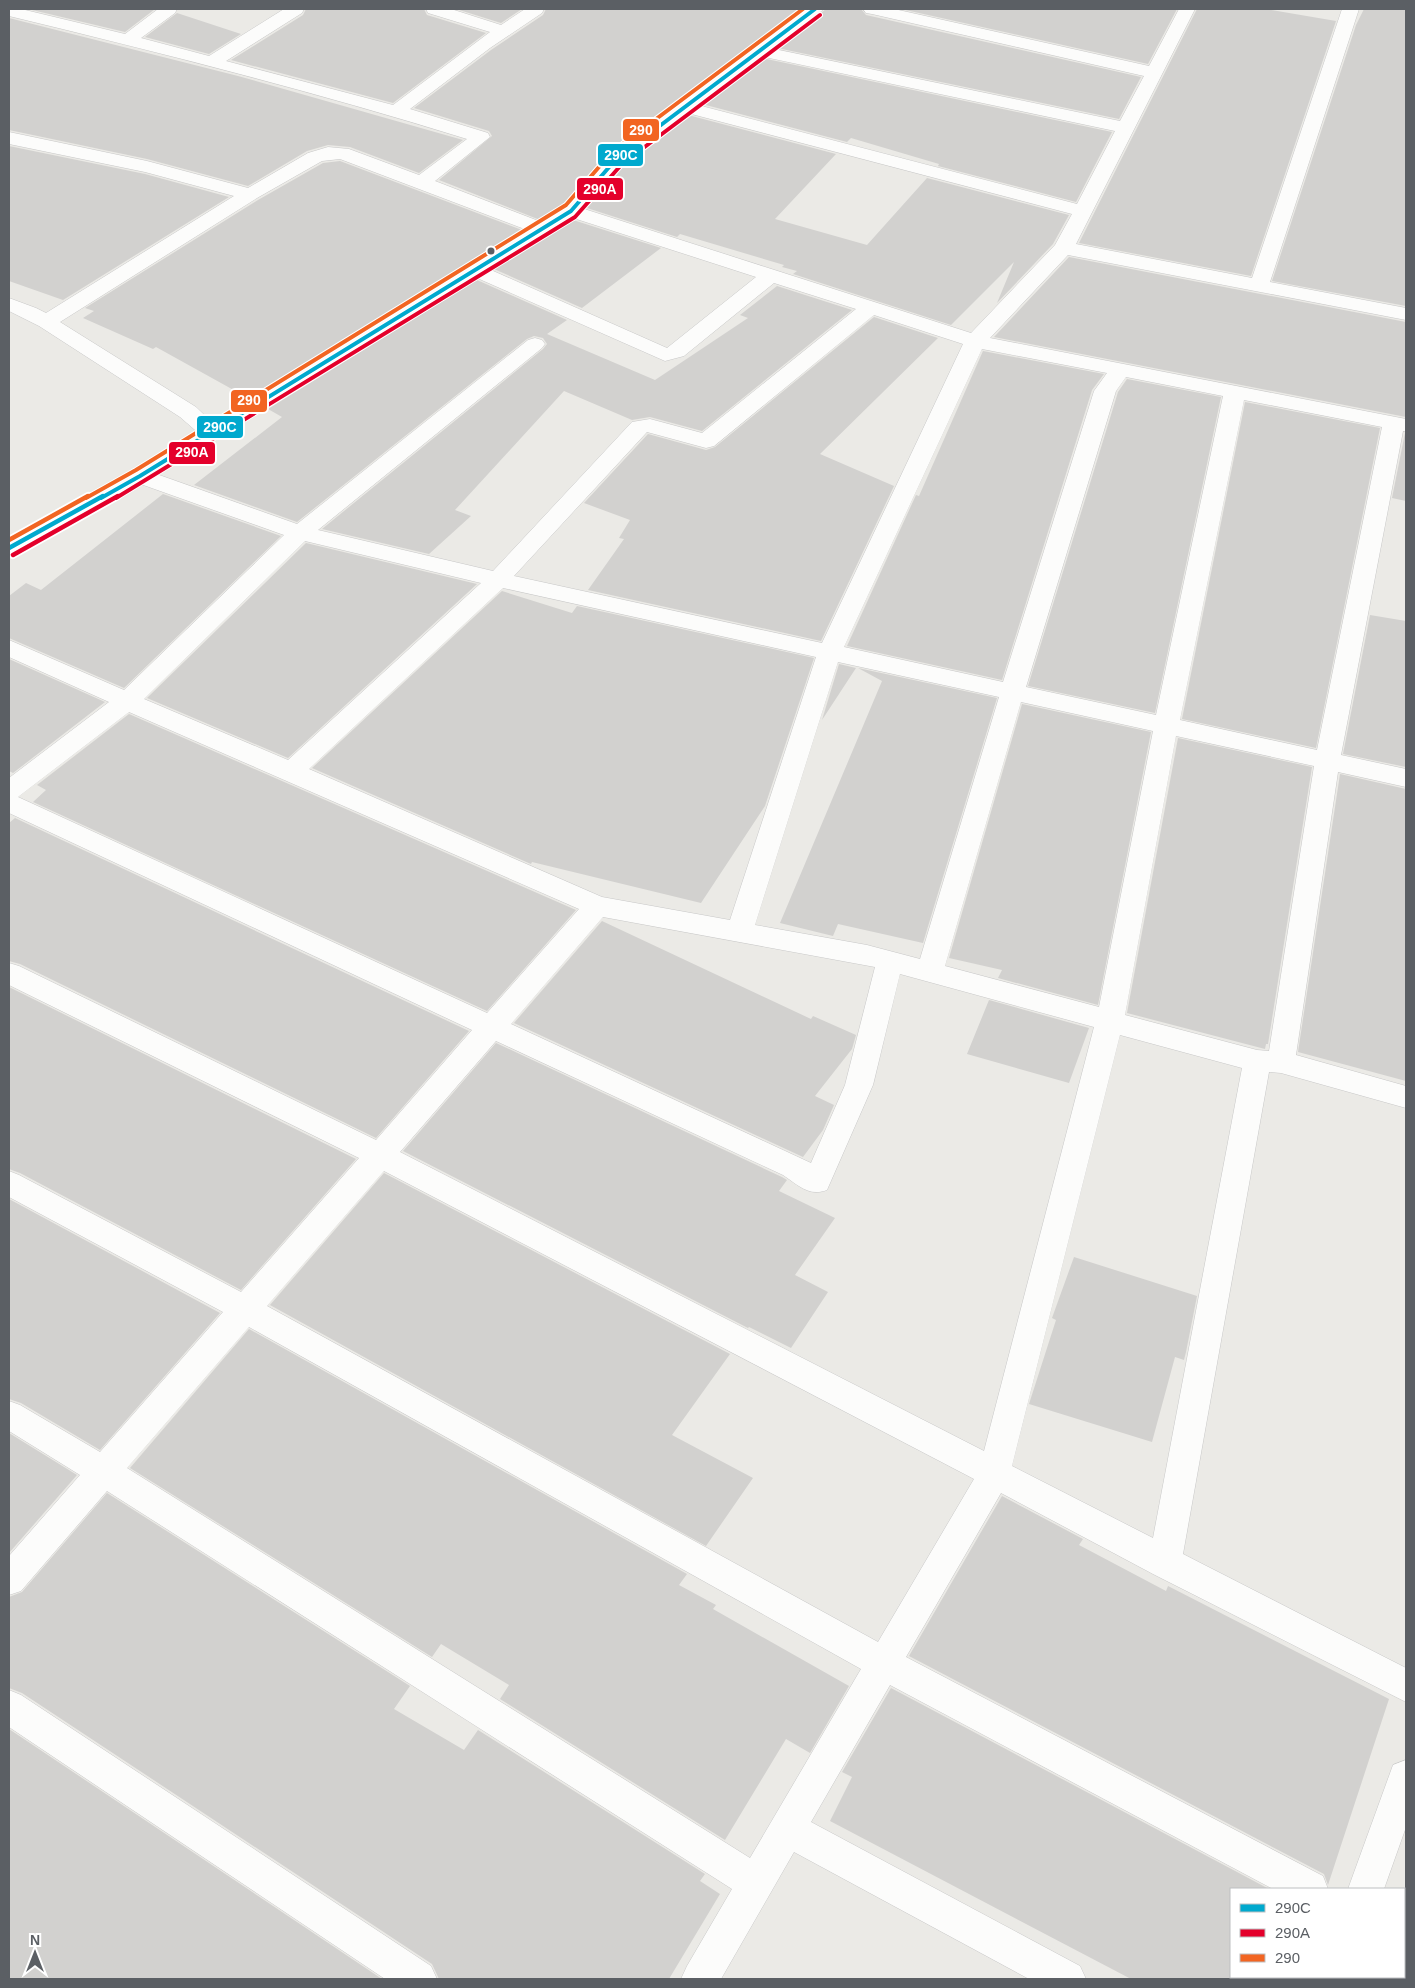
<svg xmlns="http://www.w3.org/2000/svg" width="1415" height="1988" font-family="Arial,sans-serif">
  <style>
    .building { fill: #d2d1cf }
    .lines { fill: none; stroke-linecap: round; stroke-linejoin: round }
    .minor-casing { stroke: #c8c8c8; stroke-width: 1 }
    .secondary-casing { stroke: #c7c7c6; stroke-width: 1 }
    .minor { fill: #fcfcfb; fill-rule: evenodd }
    .secondary { fill: #fcfcfb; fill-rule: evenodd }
    .bus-1-far1-casing { stroke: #fff; stroke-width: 6 }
    .bus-1-casing { stroke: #fff; stroke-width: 8 }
    .bus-2-far1-casing { stroke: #fff; stroke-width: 6 }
    .bus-2-casing { stroke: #fff; stroke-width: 8 }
    .bus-3-far1-casing { stroke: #fff; stroke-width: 6 }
    .bus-3-casing { stroke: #fff; stroke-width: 8 }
    .bus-1-far1 { stroke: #00a9ce; stroke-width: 4 }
    .bus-1 { stroke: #00a9ce; stroke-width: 4.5 }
    .bus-2-far1 { stroke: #e4002b; stroke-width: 4 }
    .bus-2 { stroke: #e4002b; stroke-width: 4.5 }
    .bus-3-far1 { stroke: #f26522; stroke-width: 4 }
    .bus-3 { stroke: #f26522; stroke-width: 4.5 }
    .bus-dot { fill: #5b5f64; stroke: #fff; stroke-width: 2 }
    .line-badge { stroke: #fff; stroke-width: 2 }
    .badge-label { font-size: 14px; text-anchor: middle; font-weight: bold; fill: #fff }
  </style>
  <rect width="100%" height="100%" fill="#ebeae6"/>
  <path class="building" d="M28,9H155L125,32Z
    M306,9H424L427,15L486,33L393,103L231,60L303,15Z
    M456,9H522L501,23Z
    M546,9H801L609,152L563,206L540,220L439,180L492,136L489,131L414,108L491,50L543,15Z
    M826,9H861L866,15L1141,77L1119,119L777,48Z
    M901,9H1177L1148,64Z
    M1197,9H1266L1336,21L1251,276L1079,243Z
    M1364,9H1406V306L1272,281L1356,25Z
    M177,13L241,34L209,54L145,37Z
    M9,18L238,76L463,140L419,173L350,147L328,145L307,151L248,186L147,159L9,130Z
    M762,58L1112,132L1076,202L938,166L939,164L851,138L847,142L702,104Z
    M688,115L836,154L775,219L867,245L927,178L1069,215L1053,244L997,303L1014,262L951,325L793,274L797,271L782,267L784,265L680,234L677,237L587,208L625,163Z
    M9,146L145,174L229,197L63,300L9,281Z
    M340,161L522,230L248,398L156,347L153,349L83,318L94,311L85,308L258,200L323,163Z
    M573,220L661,248L582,308L494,269Z
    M1069,257L1406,322V417L994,337Z
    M477,280L567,320L547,334L655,380L748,318L740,315L777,286L852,310L702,431L650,417L632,420L564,391L455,510L471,516L429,554L322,529L543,349L547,344L543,338L534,336L527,339L297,522L194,485L282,417L268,409Z
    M874,317L938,338L820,454L894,486L821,641L588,590L624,539L619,538L630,520L584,503L648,434L706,450L715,447Z
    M983,351L1104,374L1092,390L1002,680L847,646L916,495L919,496Z
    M1127,379L1221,397L1155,713L1028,686L1118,392Z
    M1245,402L1380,428L1316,748L1182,719Z
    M1405,433H1406V501L1392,498Z
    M163,494L281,536L124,688L9,638V596L26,583L41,590Z
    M306,543L477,584L288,758L147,698Z
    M502,591L572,613L577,606L814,658L765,806L701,903L532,862L531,864L312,768Z
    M1370,615L1406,621V767L1343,754Z
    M9,659L105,702L13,773L9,771Z
    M839,664L856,668L822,720Z
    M858,668L997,698L923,943L838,924L833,936L780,923L882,681Z
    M1022,704L1151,732L1098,1005L998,978L1002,970L949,958Z
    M129,714L576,910L487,1011L33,802L46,790L37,785Z
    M1178,738L1312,767L1268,1044H1266L1265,1049L1127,1013Z
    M1340,774L1406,789V1081L1298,1052Z
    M15,818L469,1031L376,1138L20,964L9,961V823Z
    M602,921L811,1019L813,1016L856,1035L852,1049L815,1096L834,1105L823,1130L803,1157L514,1023Z
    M9,987L356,1159L241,1290L20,1173L9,1169Z
    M989,1000L1089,1028L1069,1083L967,1054Z
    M496,1043L782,1177L787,1180L779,1191L835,1218L795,1275L828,1292L791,1348L749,1327L748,1328L403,1151Z
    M384,1173L730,1354L672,1435L753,1478L706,1546L270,1305Z
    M9,1199L220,1313L100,1450L21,1403L9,1399Z
    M1074,1257L1197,1296L1186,1352L1184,1360L1175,1357L1152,1442L1029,1404L1056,1320L1052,1318Z
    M249,1329L687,1574L679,1585L716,1605L713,1609L849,1686L810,1753L786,1739L725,1840L500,1699L509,1685L441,1644L432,1657L130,1468Z
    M9,1433L77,1475L9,1553Z
    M107,1493L410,1686L394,1709L464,1750L478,1730L705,1874L700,1881L720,1894L669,1979H439L432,1964L22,1693L9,1688V1597L22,1592Z
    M1002,1496L1083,1539L1079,1545L1166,1591L1168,1586L1389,1699L1328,1885L1324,1874L909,1656Z
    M891,1688L1269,1889H1231V1979H1131L830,1821L852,1777L842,1772Z
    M9,1729L382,1979H9Z"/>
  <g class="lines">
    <g class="minor-casing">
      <path id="minor" d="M9,9H21L125,34L158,9H177L175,13L141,38L209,56L284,9H304L302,13L226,61L393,105L490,32L428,13L426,9H451L501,25L525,9H544L542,13L490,48L410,109L488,133L490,137L435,181L549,225L552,229L549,233L542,235L535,233L340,159L322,161L257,198L60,322L196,407L222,432L219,437L211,438L203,437L180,417L39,326L9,311V298L36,308L46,313L234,196L145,172L9,144V132L147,161L248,188L308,153L328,147L349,149L419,175L467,139C316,92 162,53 9,16Z
        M863,9H894L1149,66L1179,9H1195L1076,244L1252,278L1342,9H1359L1270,282L1406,308V320L1068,255L990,338L1406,419V431H1403L1341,755L1406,769V787L1338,772L1296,1055L1406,1086V1108L1281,1073L1269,1072L1183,1554L1406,1668V1702L1153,1574L1001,1493L906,1657L1323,1876L1328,1889H1273L890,1685L811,1822L1080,1966L1086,1979H1029L794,1852L721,1979H681L687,1966L732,1889L107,1491L21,1591L9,1595V1556L80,1475L9,1431V1401L20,1405L100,1452L223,1312L9,1197V1171L19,1175L241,1292L359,1158L9,985V963L19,966L376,1140L472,1030L9,813V778L109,702L9,657V640L124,690L284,535L132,481L129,476L132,471L140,469L148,471L297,524L528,340L535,338L542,340L545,344L542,348L318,530L493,571L632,422L650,419L702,433L856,309L774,283L684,356L665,361L468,274L465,270L468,266L475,264L482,266L667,348L756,277L564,215L561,211L564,207L571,205L578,207L971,333L1055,245L1072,214L680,111L677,107L680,103L686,102L1077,204L1115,131L760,56L754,55L751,51L754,47L760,46L1120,121L1144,76L872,14L866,13ZM874,315L963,344L822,643L514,576L647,432L706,448L714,446ZM982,349L1107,373L1094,391L1003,682L844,647ZM1126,377L1223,396L1156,715L1026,687L1116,391ZM1244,400L1382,427L1317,750L1180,720ZM305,541L481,583L288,760L144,699ZM503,588L816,657L730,920L602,897L309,769ZM838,662L999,697L920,959L867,945L755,925ZM1021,702L1153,731L1099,1007L945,966ZM129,712L579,909L487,1013L18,797ZM1176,736L1314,766L1269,1051L1257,1050L1125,1015ZM603,917L875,967L845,1085L811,1163L511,1024ZM900,974L1094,1027L984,1451L400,1152L496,1041L783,1175C798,1185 809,1197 827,1190L873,1085ZM1120,1035L1242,1068L1153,1538L1012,1466ZM384,1171L974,1479L878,1642L267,1306ZM249,1327L861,1669L750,1858L127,1468Z
        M9,1690L21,1695L431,1966L437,1979H385L9,1727Z
        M1406,1760V1827L1384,1889H1348L1393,1765Z
        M1404,1920L1406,1921V1960L1404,1959Z"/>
    </g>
    <g class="secondary-casing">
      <path id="secondary" d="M804,9H824L624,162L578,215L148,481L17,553L9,555V539L132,471L564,207L610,154Z"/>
    </g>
    <use href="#minor" class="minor"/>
    <use href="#secondary" class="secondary"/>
    <g class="bus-1-far1-casing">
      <path id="bus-1-far1" d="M101,498L140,476L571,211L617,158L815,9"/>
    </g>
    <g class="bus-1-casing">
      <path id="bus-1" d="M9,548L103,496"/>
    </g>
    <g class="bus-2-far1-casing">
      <path id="bus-2-far1" d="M116,498L575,217L622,164L820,15"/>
    </g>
    <g class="bus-2-casing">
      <path id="bus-2" d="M13,555L118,496"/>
    </g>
    <g class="bus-3-far1-casing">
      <path id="bus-3-far1" d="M86,498L136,470L566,205L612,152L803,9"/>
    </g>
    <g class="bus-3-casing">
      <path id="bus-3" d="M9,540L88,496"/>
    </g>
    <use href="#bus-1-far1" class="bus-1-far1"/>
    <use href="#bus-1" class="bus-1"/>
    <use href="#bus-2-far1" class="bus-2-far1"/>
    <use href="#bus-2" class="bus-2"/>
    <use href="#bus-3-far1" class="bus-3-far1"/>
    <use href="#bus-3" class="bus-3"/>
  </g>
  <circle class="bus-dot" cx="491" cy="251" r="4.5"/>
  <g class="line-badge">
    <rect x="622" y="118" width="38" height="24" rx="5" fill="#f26522"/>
    <rect x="597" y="143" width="47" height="24" rx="5" fill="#00a9ce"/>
    <rect x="576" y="177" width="48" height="24" rx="5" fill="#e4002b"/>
    <rect x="230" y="389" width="38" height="24" rx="5" fill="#f26522"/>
    <rect x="196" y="415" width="48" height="24" rx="5" fill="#00a9ce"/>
    <rect x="168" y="441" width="48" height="24" rx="5" fill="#e4002b"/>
  </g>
  <g class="badge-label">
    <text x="641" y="135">290</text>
    <text x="621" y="160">290C</text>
    <text x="600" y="194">290A</text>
    <text x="249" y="405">290</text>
    <text x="220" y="432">290C</text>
    <text x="192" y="457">290A</text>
  </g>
  <rect width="1415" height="1988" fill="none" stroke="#5b5f64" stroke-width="20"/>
  <rect x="1230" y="1888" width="175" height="90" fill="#ffffff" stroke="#bdbfc1"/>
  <rect x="1240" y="1904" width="25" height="8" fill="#00a9ce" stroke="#bdbfc1"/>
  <text x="1275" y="1913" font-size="15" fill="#5b5f64">290C</text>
  <rect x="1240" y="1929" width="25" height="8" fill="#e4002b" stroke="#bdbfc1"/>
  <text x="1275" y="1938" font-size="15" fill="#5b5f64">290A</text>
  <rect x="1240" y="1954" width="25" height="8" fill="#f26522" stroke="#bdbfc1"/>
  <text x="1275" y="1963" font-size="15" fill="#5b5f64">290</text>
  <g transform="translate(35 1953)" stroke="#ffffff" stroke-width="4" paint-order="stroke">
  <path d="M0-4L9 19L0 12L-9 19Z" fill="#5b5f64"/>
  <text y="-8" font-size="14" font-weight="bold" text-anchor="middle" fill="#5b5f64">N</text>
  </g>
</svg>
